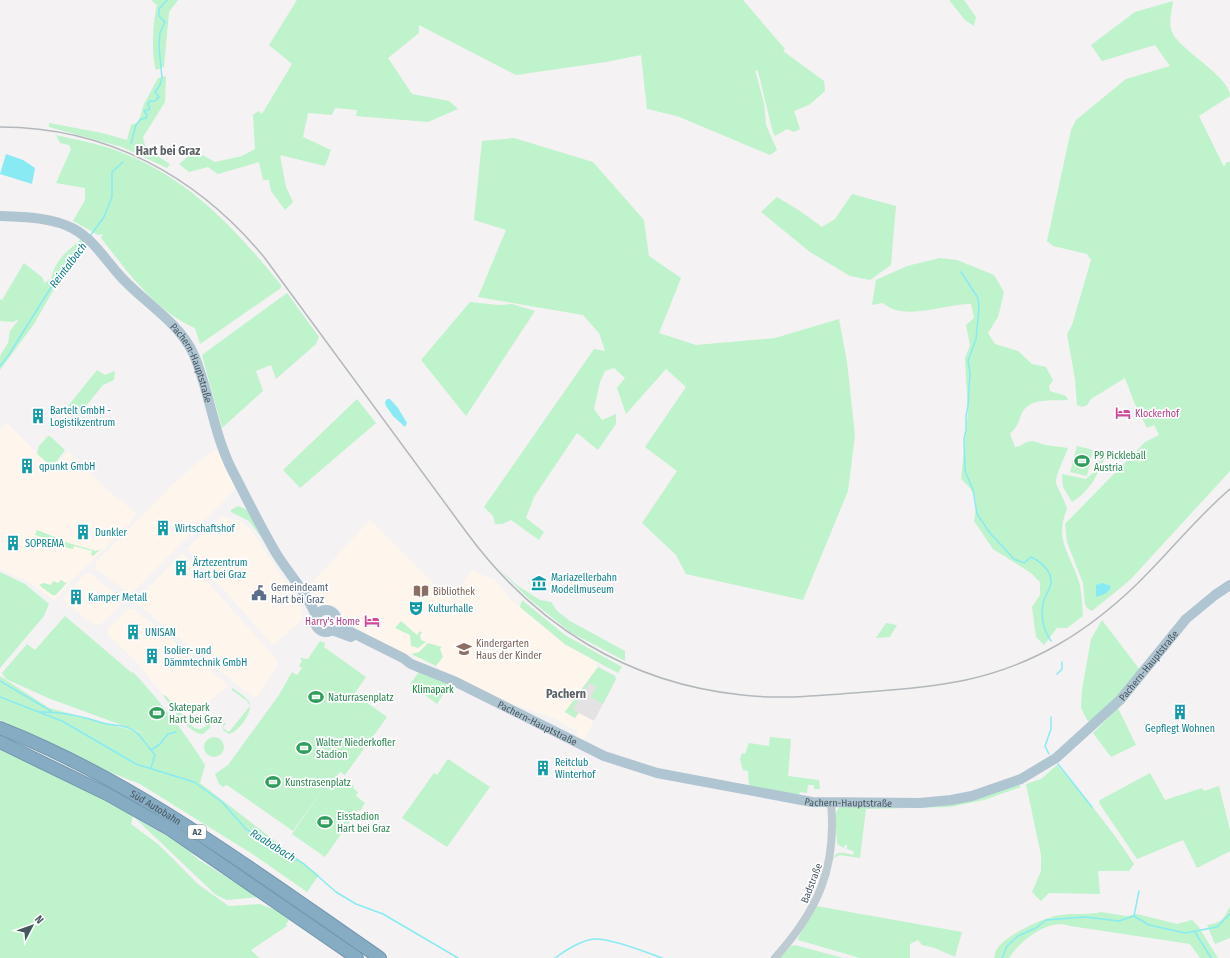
<svg xmlns="http://www.w3.org/2000/svg" width="1230" height="958" font-family="'Fira Sans Condensed',sans-serif">
  <style>
    .commercial { fill: #fef6ec }
    .education { fill: #e5e2e4 }
    .green { fill: #bef3cc }
    .water { fill: #88ebf3 }
    .lines { fill: none; stroke-linecap: round; stroke-linejoin: round }
    .stream { stroke: #88ebf3; stroke-width: 1.5 }
    .highway-casing { stroke: #7197af; stroke-width: 14 }
    .minor { stroke: #bfcbd2; stroke-width: 8 }
    .major { stroke: #b0c5d2; stroke-width: 10 }
    .highway { stroke: #86acc3; stroke-width: 12 }
    .rail { stroke: #b3b8bc; stroke-width: 1.5 }
    .labels { text-anchor: middle; stroke-width: 3.5; stroke-linejoin: round; paint-order: stroke }
    .shield { fill: #fff; stroke: #7f8a90; stroke-width: 1 }
    .shield-label { font-size: 9px; font-weight: bold; fill: #485861 }
    .street-label { font-size: 10px; fill: #485861; stroke: #fff }
    .culture-label { font-size: 10px; fill: #0d838f; stroke: #fff; text-anchor: start }
    .hotel-label { font-size: 10px; fill: #b23c85; stroke: #fff; text-anchor: start }
    .leisure-label { font-size: 10px; fill: #27864d; stroke: #fff; text-anchor: start }
    .service-label { font-size: 10px; fill: #4e5e75; stroke: #fff; text-anchor: start }
    .education-label { font-size: 10px; fill: #785e54; stroke: #fff; text-anchor: start }
    .park-label { font-size: 10px; fill: #10843c; stroke: #fff }
    .water-label { font-size: 11px; font-style: italic; fill: #067d87; stroke: #fff }
    .quarter-label { font-size: 12px; font-weight: bold; fill: #5d6367; stroke: #fff }
  </style>
  <rect width="100%" height="100%" fill="#f4f2f2"/>
  <path class="commercial" d="M7,423L53,469L68,451L106,489L136,513L131,522L66,586L55,601L27,581L0,569V430Z
    M213,450H218L236,488L133,592H127L96,568V562L173,484Z
    M221,516L241,521L253,532L301,607L303,619L273,645L187,549Z
    M370,520L431,581L452,597L472,571L495,580L509,598L565,645L577,649L598,663L596,666L615,676L616,679L584,739L579,741L575,739L578,732L554,718L509,703L439,671V667L415,658V656L401,653L343,622L341,617L342,612L335,605L327,606L320,602L308,587Z
    M182,553L276,659L277,665L258,696L253,697L137,604V599Z
    M85,574H91L121,599V604L101,624L94,625L64,601V596Z
    M128,609H134L228,685L186,722L137,663L108,635L107,630Z"/>
  <path class="education" d="M598,667L615,676L616,679L594,721L579,713L575,718L565,712Z"/>
  <path class="green" d="M151,0H178L169,12L164,67L156,70C151,55 153,20 157,5Z
    M297,0H743L785,49L783,51L824,81L825,91L809,105L794,111L800,129L794,132L787,129L775,136L773,133L758,71L755,70L764,103L766,125L777,150L770,155L677,116L647,109L641,55L606,62L516,75L419,25V33L388,58L412,94L449,101L458,109L428,122L356,116L357,110L335,108L332,115L308,113L303,137L331,150L325,166L280,155L286,187L293,202L285,210L271,191L269,180H263L259,162L218,174L208,167L189,172L179,164L195,151L215,162L242,156L255,149L253,115L258,111L262,114L292,64L269,45Z
    M949,0H964L976,17L974,26L965,20Z
    M1173,1C1172,10 1168,24 1172,32C1179,50 1230,76 1230,96L1199,116L1224,167L1227,162H1230V471L1130,580L1092,611L1087,608L1085,604L1083,583L1067,542L1065,524L1145,442L1159,435L1154,425L1147,428L1134,402L1125,378L1091,399L1087,405L1082,407L1077,405L1075,379L1067,334L1072,325L1091,260L1087,254L1053,246L1047,241L1071,130L1076,120L1126,79L1170,66L1155,45L1102,61L1091,45L1135,12Z
    M166,76L165,102L143,137L146,149L170,164L167,168L122,147L49,127V123L102,133L127,140L131,125L137,123L140,117L144,104L158,78Z
    M56,135C76,140 96,143 115,150C187,176 234,227 281,285V288L200,344L195,328C154,310 128,272 101,238L103,234L98,235L73,221L85,200V188L56,183L71,149L69,145L60,143Z
    M514,138L593,162L644,220L649,256L681,278L659,333L696,345L775,338L839,319L847,362L855,435L848,491L803,600L686,574L676,555L642,523L677,471L645,447L686,387L666,369L626,414L617,388L625,378L614,368L605,371L600,382L594,409L602,420L616,414V424L598,450L577,433L534,497L526,518L544,532L539,540L511,520L502,524H495L493,516L484,507L594,349L605,351L599,333L583,315L478,297L506,230L474,220L482,141Z
    M852,194L896,206L891,265L870,280L850,276L810,252L761,212L777,197L800,211L822,227L835,219Z
    M81,239L89,245L62,275L34,324L0,370V356L8,343L10,331L19,319L13,322L0,321V299L2,300L24,263L43,278L44,283L51,279C56,258 67,252 81,239Z
    M940,258L957,260L994,275L1004,292L998,317L988,333L995,344L1018,351L1032,364L1046,367L1053,380L1049,386L1050,391L1066,396L1068,400C1053,401 1030,397 1022,413C1017,424 1020,423 1010,434L1015,447L1020,446L1026,442L1033,441L1045,445L1068,448C1065,457 1055,475 1056,483C1059,492 1065,500 1067,509C1054,540 1070,553 1079,582C1082,592 1082,605 1083,616L1067,628H1057L1044,645L1036,637L1032,607L1040,595V582L1031,573L993,549L974,521C978,498 977,494 961,479L968,412L965,358L970,345L966,325L974,318L971,304C947,304 919,316 896,310C891,309 886,305 882,303L872,305L876,280L907,266Z
    M287,293L319,337L316,344L276,379L271,365L256,371L263,391L222,428L202,355Z
    M470,302L498,305L512,304L535,311L466,416L421,360Z
    M97,370L105,375L115,371L114,380L103,385L77,417L68,406Z
    M357,399L376,423L300,488L283,470Z
    M48,436H50L65,450L56,462L49,464L37,454L39,446Z
    M1077,446L1093,450L1087,476L1070,472Z
    M1104,450L1107,452C1099,472 1091,491 1072,502L1063,487L1062,474L1086,479L1093,473Z
    M238,506L247,510L263,537L262,538L249,521L231,512V510Z
    M37,530L55,537V539L96,551L101,549L93,556L91,555L92,551L74,546L73,549L58,546V542L35,535Z
    M498,568L518,586L540,600L551,602L557,611L570,621L625,651V661L570,632L528,598Z
    M0,572L25,584L49,604L44,616L0,668Z
    M71,578L56,595H52L39,585L44,583L51,585L53,581L58,583L61,580L66,583Z
    M522,600L565,635L622,667L618,673L566,645L520,607Z
    M65,616L132,673L133,672C159,700 185,732 205,765L200,783L319,875L307,892L254,855L140,784L107,771L46,740L0,720V676L49,708L146,734L48,698L6,679L2,673L27,644L35,650Z
    M1102,620L1140,670L1118,698L1091,723L1087,720L1081,708L1082,690L1091,639Z
    M401,621L417,635L420,631L422,633L420,635L421,640L426,642L418,648L411,646L410,635L395,628Z
    M886,623L897,625L890,637L876,638Z
    M320,641L325,643L324,647L366,677L353,696L362,702L363,700L387,717L345,775L340,772L330,784L332,786L335,781L340,784L344,779L354,786L353,788L358,792L356,796L365,803L360,811L358,810L325,857L292,834L326,785L293,831L227,785L223,787L219,784L215,774L228,765L279,695L292,672L297,675L302,668L299,666L302,661L300,658L308,659Z
    M428,643L442,647L440,649L443,657L436,666L411,654L419,652Z
    M598,667L615,676L616,679L603,704L591,697L596,687L589,683L573,709L578,712L575,718L565,712Z
    M419,672L446,682L447,689L437,704L410,684Z
    M232,688C237,691 246,697 249,702C254,711 239,732 229,734L223,730V723H226L223,728L229,732L250,706L247,701L232,690Z
    M163,695L166,696L194,728L200,729L205,727L208,722L204,721L205,718L209,719L211,722L210,728L203,734C188,734 171,707 163,695Z
    M1118,708L1136,745L1111,757L1093,733Z
    M204 747a10 10 0 1 1 20 0a10 10 0 1 1-20 0Z
    M770,737L791,739L788,776L819,780L820,789H814V785H808L807,793L800,792L799,795L749,786L748,771L743,770L740,759L742,753L745,754L749,743L769,746Z
    M0,750L70,782L133,816L131,824L159,845L199,885L229,906L260,904L278,911L289,920L286,924L287,926L251,950L259,958H0Z
    M448,759L490,787L447,847L402,818L434,773L437,775Z
    M1057,765C1085,797 1111,828 1134,864L1129,871H1098L1100,894L1049,893L1041,901L1032,892L1041,871V855L1026,784L1041,779Z
    M1150,773L1165,800L1202,788L1204,791L1219,786L1230,830V851L1197,868L1183,840L1137,859L1099,803L1100,800Z
    M1018,784L1021,787L984,800L950,807L866,809L860,858L840,855L833,858C837,850 845,853 853,855L854,851L847,849V845H845L844,848L837,844C838,834 830,814 840,807L925,806Z
    M135,818L181,844L199,860L259,897L227,900L216,895Z
    M816,906L962,932L955,957L935,948L922,945L918,940L910,944V958H860L798,940V938Z
    M1230,906V938L1215,944L1207,925C1221,923 1224,919 1230,906Z
    M1101,912L1126,916L1137,914L1177,924L1192,920L1198,926L1218,958H1200L1190,944L1070,926C1048,918 1020,941 1009,958H994C995,955 995,951 997,949C1006,935 1044,917 1061,915C1074,913 1087,915 1101,912Z
    M795,945L843,958H780L791,946Z"/>
  <path class="water" d="M6,154L23,160L35,168L32,184L0,174Z
    M387,399H390L398,408L407,423L405,427L393,416L386,406L385,402Z
    M1103,583L1111,586C1110,593 1102,595 1096,597V585Z"/>
  <g class="lines">
    <path class="stream" d="M131,143L136,125L141,119L146,118L147,115L144,111L150,109L148,104L150,101H155L159,97L155,92L160,85L162,78L159,47L160,33L165,22L159,16V9L167,0
      M90,236L104,217L112,197V172L123,162
      M961,272L978,298L979,309L976,339L968,361L970,372L968,406L966,416V430L964,439L965,471L973,490L977,514L990,533L1014,559L1024,563L1031,557C1041,562 1051,570 1051,582C1051,588 1046,594 1044,600C1040,614 1043,629 1051,641
      M0,366L8,356L55,281L86,243
      M1057,674L1062,669V662
      M0,681L51,711
      M0,697L62,721L136,764L194,782L222,802L246,829L304,864L336,892L356,904L383,914L458,958
      M39,712C61,711 82,716 103,723C113,726 124,724 133,730C141,735 145,743 151,750
      M1049,754L1045,746L1051,729V717
      M1058,764L1092,807
      M151,768L155,755L151,750L159,745L168,734L176,732
      M1134,916L1139,891
      M1195,932L1211,958
      M555,958C564,951 582,940 594,939C611,938 646,952 662,958
      M1002,958L1007,946L1018,936L1036,928L1046,920L1085,917L1119,921L1134,916L1149,925L1185,933L1217,927L1230,914"/>
    <g class="highway-casing">
      <g id="highway">
        <path id="s3" d="M0,728C139,783 258,874 380,958"/>
        <path d="M0,742L107,794L171,830L357,958"/>
      </g>
    </g>
    <path class="minor" d="M775,958C818,910 837,868 831,803"/>
    <g class="major">
      <path id="s1" d="M0,216C24,217 52,217 74,229C95,241 106,261 122,278C145,303 180,323 194,355C210,393 213,432 232,470C246,497 260,526 276,553C288,573 308,594 316,616"/>
      <circle cx="326" cy="621" r="11"/>
      <path id="s2" d="M337,622L351,632L403,658L411,664L456,682L604,756L657,773L812,802L920,803L951,800L972,796L1021,779L1056,758L1120,700L1186,619L1215,595L1230,585"/>
      <path d="M332,630L351,637"/>
    </g>
    <use href="#highway" class="highway"/>
    <path class="rail" d="M0,127C107,127 197,176 264,257L467,533C535,625 627,683 742,695C783,700 825,695 866,692C939,687 995,681 1059,644C1087,628 1113,607 1136,585C1168,554 1196,518 1230,489"/>
  </g>
  <defs>
    <g id="hotel-bare" transform="scale(1.2)"><path d="M-6-4.5h1.5V1H6V5H4.5V3h-9V5H-6ZM-4 0a1.8 1.8 0 1 1 3.6 0ZM.5 0V-2.5h3Q6-2.5 6 0Z" fill="#d1479c" stroke="#fff" stroke-width="2.5" paint-order="stroke"/></g>
    <g id="building-bare" transform="scale(1.2)"><path d="M-4-6H4V6H1V3H-1V6H-4ZM-2.5-4.3h1.7v1.8h-1.7ZM.8-4.3h1.7v1.8H.8ZM-2.5-1h1.7V.8h-1.7ZM.8-1h1.7V.8H.8Z" fill="#0f9aa8" stroke="#fff" stroke-width="2.5" paint-order="stroke"/></g>
    <g id="stadium-bare" transform="scale(1.2)"><path d="M0-5a6.5 5 0 1 0 0 10a6.5 5 0 1 0 0-10ZM-3.5-1.8h7v3.6h-7Z" fill="#2e9e5b" stroke="#fff" stroke-width="2.5" paint-order="stroke"/></g>
    <g id="museum-bare" transform="scale(1.2)"><path d="M0-6L6-3V-2H-6V-3ZM-5-1h2V3h-2ZM-1-1h2V3h-2ZM3-1h2V3H3ZM-6 4H6V6H-6Z" fill="#0f9aa8" stroke="#fff" stroke-width="2.5" paint-order="stroke"/></g>
    <g id="library-bare" transform="scale(1.2)"><path d="M-6-4Q-3-5.5-.7-3.5V5Q-3 3-6 4ZM6-4Q3-5.5 .7-3.5V5Q3 3 6 4Z" fill="#8d6e63" stroke="#fff" stroke-width="2.5" paint-order="stroke"/></g>
    <g id="civic-bare" transform="scale(1.2)"><path d="M-.6-6.5H3V-4.5H.6V-3L4-1V1h2V6H-6V1h2V-1L-.6-3ZM-1.2 2.5V6h2.4V2.5Z" fill="#5c6f8a" stroke="#fff" stroke-width="2.5" paint-order="stroke"/></g>
    <g id="theatre-bare" transform="scale(1.2)"><path d="M-5-5.5Q0-4 5-5.5V0Q5 5 0 6Q-5 5-5 0ZM-3.3-2.5H-1v1.5H-3.3ZM1-2.5H3.3v1.5H1ZM-2.8 1Q0 5.5 2.8 1Z" fill="#0f9aa8" stroke="#fff" stroke-width="2.5" paint-order="stroke"/></g>
    <g id="school-bare" transform="scale(1.2)"><path d="M0-5L7-2L0 1L-7-2ZM-4 1L0 2.5L4 1V4Q0 6-4 4Z" fill="#8d6e63" stroke="#fff" stroke-width="2.5" paint-order="stroke"/></g>
  </defs>
  <g fill-rule="evenodd">
    <use href="#hotel-bare" x="1123" y="413"/>
    <use href="#building-bare" x="38" y="416"/>
    <use href="#stadium-bare" x="1082" y="461"/>
    <use href="#building-bare" x="27" y="466"/>
    <use href="#building-bare" x="163" y="528"/>
    <use href="#building-bare" x="83" y="532"/>
    <use href="#building-bare" x="13" y="543"/>
    <use href="#building-bare" x="181" y="568"/>
    <use href="#museum-bare" x="539" y="583"/>
    <use href="#library-bare" x="421" y="591"/>
    <use href="#civic-bare" x="259" y="593"/>
    <use href="#building-bare" x="76" y="597"/>
    <use href="#theatre-bare" x="416" y="608"/>
    <use href="#hotel-bare" x="372" y="621"/>
    <use href="#building-bare" x="133" y="632"/>
    <use href="#school-bare" x="464" y="649"/>
    <use href="#building-bare" x="152" y="656"/>
    <use href="#stadium-bare" x="316" y="697"/>
    <use href="#building-bare" x="1180" y="712"/>
    <use href="#stadium-bare" x="157" y="713"/>
    <use href="#stadium-bare" x="304" y="748"/>
    <use href="#building-bare" x="543" y="768"/>
    <use href="#stadium-bare" x="273" y="782"/>
    <use href="#stadium-bare" x="325" y="822"/>
  </g>
  <g class="labels">
    <rect class="shield" x="188" y="825" width="18" height="14" rx="3"/>
    <g class="shield-label">
      <text x="197" y="835">A2</text>
    </g>
    <g class="street-label">
      <text dy="4" stroke="none"><textPath href="#s1" startOffset="257">Pachern-Hauptstraße</textPath></text>
      <text dy="4" stroke="none"><textPath href="#s2" startOffset="897">Pachern-Hauptstraße</textPath></text>
      <text dy="4" stroke="none"><textPath href="#s2" startOffset="225">Pachern-Hauptstraße</textPath></text>
      <text dy="4" stroke="none"><textPath href="#s2" startOffset="549">Pachern-Hauptstraße</textPath></text>
      <text dy="4" stroke="none"><textPath href="#s3" startOffset="175">Süd Autobahn</textPath></text>
      <text transform="translate(811 883) rotate(-69)" y="4">Badstraße</text>
    </g>
    <g class="culture-label">
      <text x="50" y="414">Bartelt GmbH -<tspan x="50" dy="12">Logistikzentrum</tspan></text>
      <text x="39" y="470">qpunkt GmbH</text>
      <text x="175" y="532">Wirtschaftshof</text>
      <text x="95" y="536">Dunkler</text>
      <text x="25" y="547">SOPREMA</text>
      <text x="193" y="566">Ärztezentrum<tspan x="193" dy="12">Hart bei Graz</tspan></text>
      <text x="551" y="581">Mariazellerbahn<tspan x="551" dy="12">Modellmuseum</tspan></text>
      <text x="88" y="601">Kamper Metall</text>
      <text x="428" y="612">Kulturhalle</text>
      <text x="145" y="636">UNISAN</text>
      <text x="164" y="654">Isolier- und<tspan x="164" dy="12">Dämmtechnik GmbH</tspan></text>
      <text x="1180" y="732" text-anchor="middle">Gepflegt Wohnen</text>
      <text x="555" y="766">Reitclub<tspan x="555" dy="12">Winterhof</tspan></text>
    </g>
    <g class="hotel-label">
      <text x="1135" y="417">Klockerhof</text>
      <text x="360" y="625" text-anchor="end">Harry's Home</text>
    </g>
    <g class="leisure-label">
      <text x="1094" y="459">P9 Pickleball<tspan x="1094" dy="12">Austria</tspan></text>
      <text x="328" y="701">Naturrasenplatz</text>
      <text x="169" y="711">Skatepark<tspan x="169" dy="12">Hart bei Graz</tspan></text>
      <text x="316" y="746">Walter Niederkofler<tspan x="316" dy="12">Stadion</tspan></text>
      <text x="285" y="786">Kunstrasenplatz</text>
      <text x="337" y="820">Eisstadion<tspan x="337" dy="12">Hart bei Graz</tspan></text>
    </g>
    <g class="service-label">
      <text x="271" y="591">Gemeindeamt<tspan x="271" dy="12">Hart bei Graz</tspan></text>
    </g>
    <g class="education-label">
      <text x="433" y="595">Bibliothek</text>
      <text x="476" y="647">Kindergarten<tspan x="476" dy="12">Haus der Kinder</tspan></text>
    </g>
    <g class="park-label">
      <text x="433" y="693">Klimapark</text>
    </g>
    <g class="water-label">
      <text transform="translate(68 265) rotate(-53)" y="4">Reintalbach</text>
      <text transform="translate(273 845) rotate(32)" y="4">Raababach</text>
    </g>
    <g class="quarter-label">
      <text x="168" y="155">Hart bei Graz</text>
      <text x="566" y="698">Pachern</text>
    </g>
  </g>
  <g transform="translate(32 926) rotate(49)" stroke="#ffffff" stroke-width="3" paint-order="stroke">
  <path d="M0-3L7 15L0 10L-7 15Z" fill="#485861"/>
  <text y="-6" font-size="11" font-weight="bold" text-anchor="middle" fill="#485861">N</text>
  </g>
</svg>
